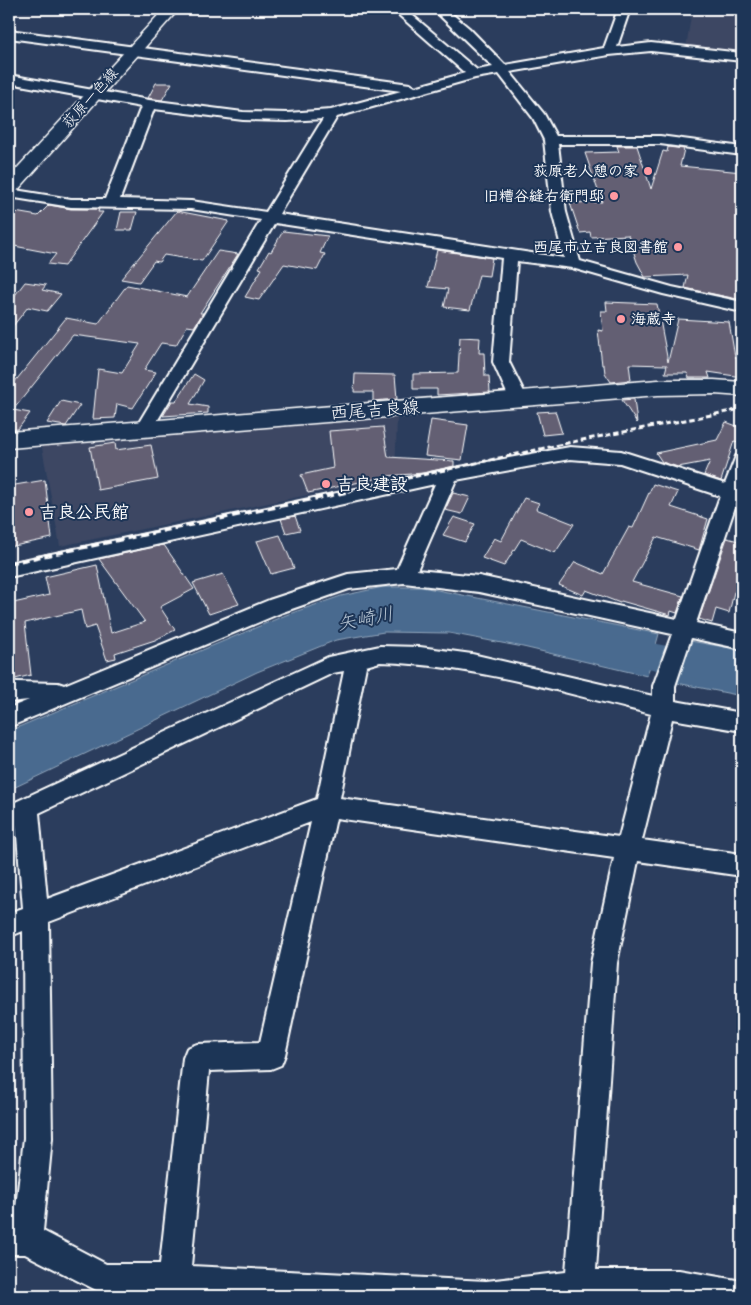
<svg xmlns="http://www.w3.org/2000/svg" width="751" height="1305" font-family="'Shantell Sans','Klee One',sans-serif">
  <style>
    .built { fill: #3c4764 }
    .water { fill: #496b8f; stroke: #92a6bc }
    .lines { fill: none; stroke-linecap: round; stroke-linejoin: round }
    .river { fill: #496b8f; fill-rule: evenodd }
    .building { fill: #635e73; stroke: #fff }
    .minor-casing { stroke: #fff; stroke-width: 4 }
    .secondary-casing { stroke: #fff; stroke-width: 3 }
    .primary-casing { stroke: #fff; stroke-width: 3 }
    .minor { fill: #1d3557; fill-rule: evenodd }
    .secondary { fill: #1d3557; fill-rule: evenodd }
    .primary { fill: #1d3557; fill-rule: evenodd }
    .rail-far1 { stroke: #fff; stroke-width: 3; stroke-dasharray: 5.5 3; stroke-linecap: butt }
    .rail { stroke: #fff; stroke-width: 4; stroke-dasharray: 8 4; stroke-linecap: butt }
    .poi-dot { fill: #ff9aa2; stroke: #1d3557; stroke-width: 2 }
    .labels { text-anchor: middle; stroke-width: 4; stroke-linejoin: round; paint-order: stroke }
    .far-street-label { font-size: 15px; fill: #fff; stroke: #1d3557 }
    .far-poi-label { font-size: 15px; font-weight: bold; fill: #fff; stroke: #1d3557; text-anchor: end }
    .street-label { font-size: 18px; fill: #fff; stroke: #1d3557 }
    .poi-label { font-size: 18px; font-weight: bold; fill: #fff; stroke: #1d3557; text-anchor: start }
    .water-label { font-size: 19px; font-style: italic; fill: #b6c4d2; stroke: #1d3557 }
  </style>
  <rect width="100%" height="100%" fill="#2b3d5d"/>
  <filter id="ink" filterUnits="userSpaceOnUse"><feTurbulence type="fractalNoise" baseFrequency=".02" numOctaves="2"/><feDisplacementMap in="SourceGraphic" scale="10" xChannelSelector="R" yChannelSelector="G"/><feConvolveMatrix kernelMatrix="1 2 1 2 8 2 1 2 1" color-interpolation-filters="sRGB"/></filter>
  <g filter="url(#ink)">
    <path class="built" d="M692,9H742V54L686,48Z
      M397,417L395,477L60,546L41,442Z"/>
    <path class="water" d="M383,587H422L659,634L647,676L523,647L449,633L384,632L336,640L257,672L9,790V731L286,615L341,596Z
      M690,641L742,650V696L677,683Z"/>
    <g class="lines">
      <path class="river" d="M608,635L742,660V688L596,657L591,648L596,639Z"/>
    </g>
    <path class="building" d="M156,83H172L162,100L148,98Z
      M617,146H637L651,189L663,151L667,152L668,147L684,149L680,166L742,172V300L685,288L688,275L645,277L637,262L628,235L591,237L590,232L580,233L570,203L602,202L585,153L619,152Z
      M49,205L71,209H99L98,212H103L64,266L48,264L56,254L9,245V211L38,216Z
      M177,211L229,221L202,261L164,255L159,262L154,261L139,282L121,279Z
      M121,212H137L132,230H117Z
      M283,231L328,236L320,253L325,254L317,270L284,264L259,300L245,297L262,269L259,268L269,251L271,252Z
      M437,250L492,258L489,276L479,275L470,310L444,307L448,289L428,287Z
      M218,251L238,254L200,313H203L194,327L187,326L176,345L161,343L144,370L156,372L133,408L117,404L115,418L93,419L98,369L122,373L140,344L73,335L13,410L30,413L18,429L9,430V389L66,318L98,324L127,285L187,297Z
      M25,282L46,285L42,290L61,294L47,311L28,307L9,331V303Z
      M606,302L657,304L668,362L678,319L729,322L735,357L742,358V377L708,372L710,378H689L687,373H665L667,365L629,364L631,380L611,382L605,373L604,365H602L598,330L603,331L601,311H607Z
      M460,337L480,338L479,353H484L485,376H489L490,392L437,395V389H413V374L458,373Z
      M194,374L204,380L190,404L208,407V413L163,416L172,401H176Z
      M355,374L395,375L397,399L373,401V392H354Z
      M634,399L637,423L622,400Z
      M61,401L80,405L66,426L47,423Z
      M555,411L562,433L543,435L537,412Z
      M431,420L468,425L462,460L425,456Z
      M726,422L742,428V435L738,442L734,441L721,481L704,475L710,461L678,467L662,462L656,453L717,440Z
      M383,427L388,457L454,461V466L423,473L388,476L308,493L301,475L333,468L329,431Z
      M115,443L116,450L151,445L158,479L98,490L90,447Z
      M45,480L52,538L9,547V486Z
      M653,484L678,492L671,507L708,519L699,550L656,537L632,582L683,596L677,613L671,611L670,615L621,601L620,603L586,590L583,595L559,585L575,562L603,574L629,527L633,528Z
      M453,493L470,497L462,514L445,510Z
      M524,498L539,503L536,509L574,524L555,553L521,539L504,566L482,558L494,538L501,541Z
      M295,516L300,530L286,533L281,519Z
      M454,517L475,524L465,542L443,535Z
      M280,535L294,568L271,574L257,541Z
      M727,538L742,542V586L734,592L729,613L716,609L712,623L699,619Z
      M164,545L194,589L160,607L175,630L155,640L115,653L116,658L107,660L95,626L85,629L81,610L25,623L31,675L11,680L9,663V604L49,595L45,577L97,565L111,633L145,622L99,559Z
      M223,574L239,604L209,614L193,583Z"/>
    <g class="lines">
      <g class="minor-casing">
        <path id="minor" d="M392,9H405L477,70L493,67L433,9H446L469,28L505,65L604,48L618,9H630L617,47L651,43L742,53V61L651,51L609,55L510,72L544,114L556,136H660L742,147V155L660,144H558L566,212L580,261L672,287L742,302V312L663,294L572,268L517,261L509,362L528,400L525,404L519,406L513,404L510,400L493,362L502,258L275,223L150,433L144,435L138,433L135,429L261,220L191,209L71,207L9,197V189L71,199H105L141,107L9,83V75L149,100L243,112L287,113L331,110L401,91L9,38V30L410,84L415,87L465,73ZM499,74L533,118L544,140L552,212L564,258L279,214L337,117L475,78ZM154,109L243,120L287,121L323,119L266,212L191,201L120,199Z
          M570,447L621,451L725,484L736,456L742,454V503L737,501L696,623L742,633V649L691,638L675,686V701L742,713V731L672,719L642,840L742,854V876L638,861L617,963L596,1270H679L742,1281V1296H192L104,1294L25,1254H9V1224H14L24,1138L23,931L9,937V913L23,908L16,824L9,826V805L328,657L380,646L420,647L472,654L653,696V686L672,634L479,592L404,583L376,586L349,589L283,612L9,727V708L29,700L9,702V684L16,682L58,683L64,685L269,600L348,574L397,569L435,484L9,577V563L449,469ZM570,459L620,463L720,496L677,619L479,576L417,570L456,480ZM380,662C473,665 561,692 651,714L619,837L340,798L366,666ZM344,671L317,799L47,899L39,813L333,673ZM336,818L614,858L591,963L566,1272L486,1281L191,1266L209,1071L271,1069L281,1065L285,1055ZM311,822L260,1042L197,1044L187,1048L183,1058L160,1264H106L43,1231L52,1138L49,922Z"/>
      </g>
      <g class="secondary-casing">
        <path id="secondary" d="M164,9H179L16,192L9,193V177Z"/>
      </g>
      <g class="primary-casing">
        <path id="primary" d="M658,380H714L742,382V396L714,394L658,395L9,448V432Z"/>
      </g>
      <use href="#minor" class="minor"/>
      <use href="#secondary" class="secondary"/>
      <use href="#primary" class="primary"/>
      <path class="rail-far1" d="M340,493L572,442L742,409"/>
      <path class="rail" d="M9,563L346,492"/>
    </g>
  </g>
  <g class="poi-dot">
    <circle cx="648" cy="171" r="5"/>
    <circle cx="614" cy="196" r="5"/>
    <circle cx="678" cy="247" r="5"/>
    <circle cx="621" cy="319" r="5"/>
    <circle cx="326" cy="484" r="5"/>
    <circle cx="29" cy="512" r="5"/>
  </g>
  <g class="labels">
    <g class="far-street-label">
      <text transform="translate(90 98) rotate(-48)" y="5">荻原一色線</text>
    </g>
    <g class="far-poi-label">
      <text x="638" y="176">荻原老人憩の家</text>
      <text x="604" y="201">旧糟谷縫右衛門邸</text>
      <text x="668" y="252">西尾市立吉良図書館</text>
      <text x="631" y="324" text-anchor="start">海蔵寺</text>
    </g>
    <g class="street-label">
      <text transform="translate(375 410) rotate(-4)" y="6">西尾吉良線</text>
    </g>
    <g class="poi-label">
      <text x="336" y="490">吉良建設</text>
      <text x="39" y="518">吉良公民館</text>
    </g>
    <g class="water-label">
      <text transform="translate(365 618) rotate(-11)" y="7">矢崎川</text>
    </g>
  </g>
  <rect width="751" height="1305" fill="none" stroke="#1d3557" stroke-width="30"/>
  <rect x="15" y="15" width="721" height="1275" fill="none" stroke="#fff" stroke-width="2" filter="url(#ink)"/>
</svg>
